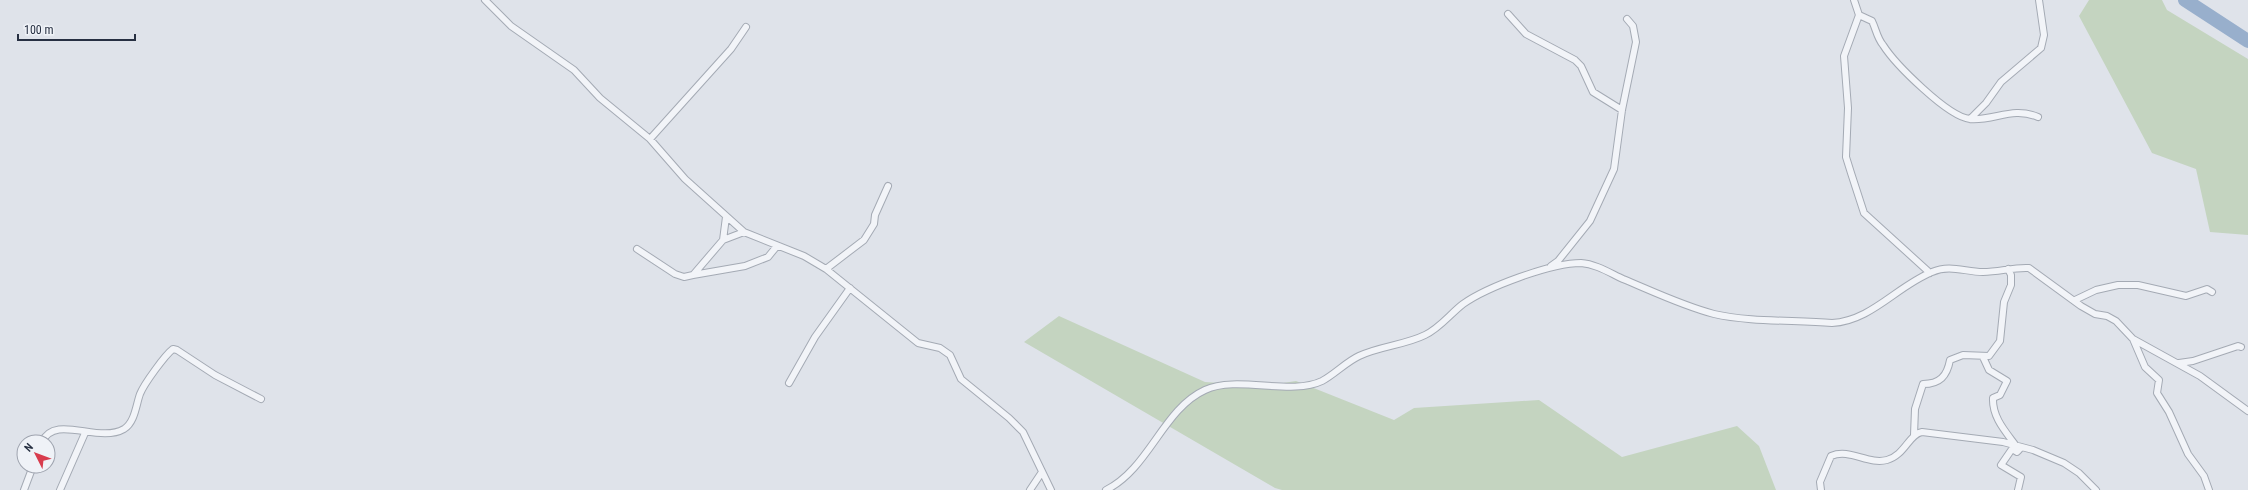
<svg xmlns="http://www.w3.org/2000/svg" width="2248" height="490" font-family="'Roboto Condensed',sans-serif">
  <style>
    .green { fill: #c4d4c0 }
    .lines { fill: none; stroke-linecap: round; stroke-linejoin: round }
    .river { stroke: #98afcc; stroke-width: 14 }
    .minor-casing { stroke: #a4aab4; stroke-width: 8 }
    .minor { stroke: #f2f4f8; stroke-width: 6 }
  </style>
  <rect width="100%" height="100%" fill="#dfe3ea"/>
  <path class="green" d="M2089,0H2162L2167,10L2248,59V235L2210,232L2196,169L2152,153L2079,16Z
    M1059,316L1205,382L1264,386L1296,381L1394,420L1414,408L1539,400L1622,457L1737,426L1759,446L1776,490H1282L1275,488L1024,342Z"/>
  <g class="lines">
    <path class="river" d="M2185,0L2248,41"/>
    <g class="minor-casing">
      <path id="minor" d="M485,0L511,26L574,70L600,98L650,139L685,179L744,232L804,256L826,269L918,343L940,348L950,355L961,379L1009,418L1023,432L1051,490
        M1854,0L1859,15L1844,56L1848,108L1846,157L1851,173L1864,213L1930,273
        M1508,14L1526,34L1575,60L1581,66L1593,92L1622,110
        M1859,15L1872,21C1876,29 1877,38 1883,45C1895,64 1948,117 1970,119C1995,121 2012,106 2038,117
        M1970,119L1986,103L2001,82L2041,48L2044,35L2039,0
        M650,139L731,49L746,27
        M723,240L744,232
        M637,249L675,274L684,277L693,275L723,240L726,217
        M1551,266L1558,261L1590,221L1614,169L1622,110L1636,42L1633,26L1627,19
        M826,269L864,240L874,224L875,215L888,186
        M693,275L745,266L768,257L777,246
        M2075,300L2096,290L2118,285H2138L2186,296L2207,289L2212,292
        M2133,339L2145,367L2159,380L2157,393L2169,412L2188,454L2204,476L2209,490
        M1983,357L1989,370L2007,381L2000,395L1993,398C1992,419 2008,434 2019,450L2017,452L2012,449L2001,465L2021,477L2018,490
        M2179,363L2193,361L2238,346L2241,347
        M789,383L815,337L850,288
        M1914,435L1915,409L1923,384C1940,384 1947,376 1950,360L1963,355L1989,356L2000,341L2004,302L2011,285V275L2008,269
        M42,442C55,413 98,444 124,429C135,422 136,405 140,394C144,384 165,355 173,349L177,350L215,375L261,399
        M24,490L33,466
        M60,490L85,433
        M1030,490L1042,472
        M1106,490C1149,469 1163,409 1205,390C1237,375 1291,396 1322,381C1335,374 1346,362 1359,356C1380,346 1405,345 1425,335C1440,328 1450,314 1463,304C1487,287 1551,263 1581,263C1596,264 1610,273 1623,279C1652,291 1683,306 1714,314C1748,322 1795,320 1832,323C1871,321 1897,286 1932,272C1950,264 1965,272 1983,272C1999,272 2014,267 2029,268L2081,306L2095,314L2107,316L2116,321L2133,339L2200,376L2248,411
        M1821,490L1820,482L1831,456C1850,448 1868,465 1887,460C1905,455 1909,434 1922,432L2003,442L2033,450L2064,463L2079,473L2096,490"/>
    </g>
    <use href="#minor" class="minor"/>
  </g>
  <g transform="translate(36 454) rotate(312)"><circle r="19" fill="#eff2f7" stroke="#9fa4af"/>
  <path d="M0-3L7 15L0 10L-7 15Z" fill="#d83c4d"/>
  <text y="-6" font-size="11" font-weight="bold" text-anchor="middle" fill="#273042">N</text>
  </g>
  <path d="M18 34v6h117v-6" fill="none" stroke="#273042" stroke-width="2"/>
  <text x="24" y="34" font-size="12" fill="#273042" stroke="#eff2f7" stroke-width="3" paint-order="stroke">100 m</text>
</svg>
